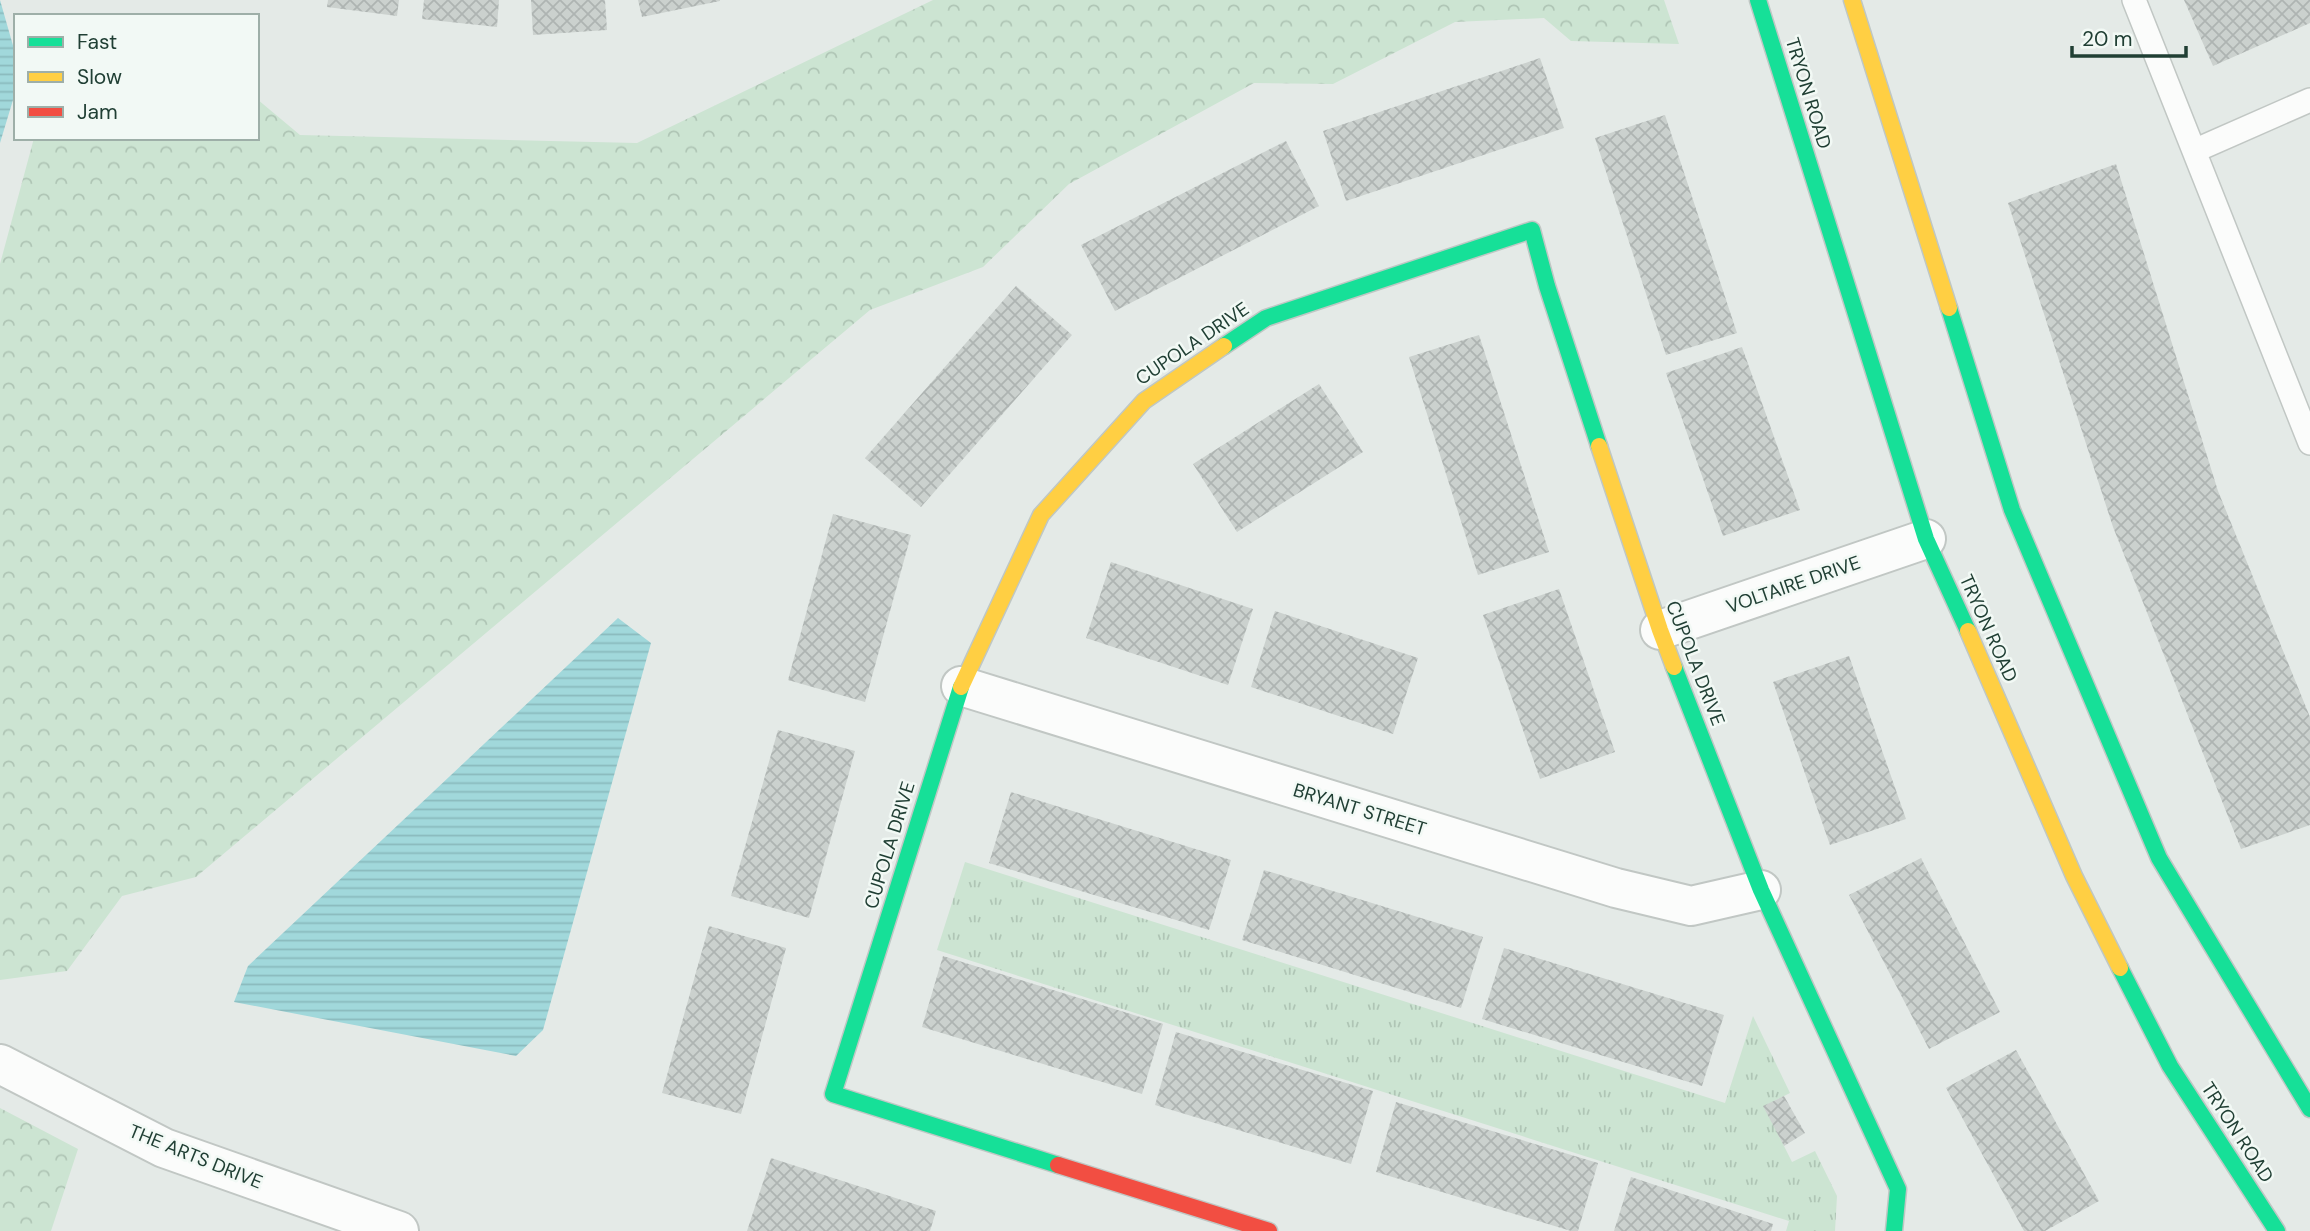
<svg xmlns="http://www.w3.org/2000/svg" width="2310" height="1231" font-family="'DM Sans',sans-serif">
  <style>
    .grass { fill: url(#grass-tufts) }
    .forest { fill: url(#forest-crowns) }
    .water { fill: url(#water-rules) }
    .building { fill: url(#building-cross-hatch) }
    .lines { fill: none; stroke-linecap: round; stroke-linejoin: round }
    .lane-casing { stroke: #c1c7c4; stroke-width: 26 }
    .street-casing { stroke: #c1c7c4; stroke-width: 42 }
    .fast-casing { stroke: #bfc7c4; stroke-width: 19 }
    .slow-casing { stroke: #bfc7c4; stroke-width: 19 }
    .jam-casing { stroke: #bfc7c4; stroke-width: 19 }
    .lane { stroke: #fbfcfb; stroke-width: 23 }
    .street { stroke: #fbfcfb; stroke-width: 38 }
    .fast { stroke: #16e098; stroke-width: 16 }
    .slow { stroke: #ffcf43; stroke-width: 16 }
    .jam { stroke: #f24e42; stroke-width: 16 }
    .labels { text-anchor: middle; stroke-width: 5; stroke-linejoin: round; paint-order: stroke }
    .street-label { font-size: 19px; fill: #203f34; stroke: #f2f9f5 }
  </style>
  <defs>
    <pattern id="grass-tufts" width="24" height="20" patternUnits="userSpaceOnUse" patternTransform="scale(1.75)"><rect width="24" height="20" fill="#cce4d2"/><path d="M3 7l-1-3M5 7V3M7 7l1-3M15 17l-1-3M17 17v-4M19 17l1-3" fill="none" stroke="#afc5b5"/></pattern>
    <pattern id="forest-crowns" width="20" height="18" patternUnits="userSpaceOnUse" patternTransform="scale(1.75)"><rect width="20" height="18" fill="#cce4d2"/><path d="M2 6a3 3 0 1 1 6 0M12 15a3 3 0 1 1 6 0" fill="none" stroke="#afc5b5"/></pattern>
    <pattern id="water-rules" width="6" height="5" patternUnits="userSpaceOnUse" patternTransform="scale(1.75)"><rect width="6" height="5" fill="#a1d8db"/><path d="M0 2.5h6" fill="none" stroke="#8ababd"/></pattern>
    <pattern id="building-cross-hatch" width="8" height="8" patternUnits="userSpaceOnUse" patternTransform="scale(1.75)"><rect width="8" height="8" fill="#cbd1ce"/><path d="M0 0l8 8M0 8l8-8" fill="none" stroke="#aeb4b2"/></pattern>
  </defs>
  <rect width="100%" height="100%" fill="#e4eae7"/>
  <path class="grass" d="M965,862L1725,1103L1753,1016L1790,1093L1764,1106L1792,1162L1815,1151L1837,1196L1835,1231H1786L1789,1221L937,950Z"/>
  <path class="forest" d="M933,0H1664L1679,44L1571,41L1544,18L1455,22L1333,84L1254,83L1069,184L983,267L870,310L196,877L122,896L67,971L0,980V264L34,138H257V99L300,135L637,143Z
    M0,1108L78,1149L51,1231H0Z"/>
  <path class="water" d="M0,0L16,56V90L0,143Z
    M618,618L651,643L543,1030L516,1056L234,1002L248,966Z"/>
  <path class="building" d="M328,0H399L397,16L327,7Z
    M424,0H499L497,27L422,19Z
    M531,0H605L607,30L533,35Z
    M638,0H720V1L642,17Z
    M2184,0H2310V23L2213,66Z
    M1540,58L1564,128L1346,201L1323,131Z
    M1665,115L1737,333L1666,355L1595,138Z
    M1286,141L1319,206L1115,311L1081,245Z
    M2116,164L2218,491L2310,717V825L2241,849L2113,527L2008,203Z
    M1016,286L1072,335L921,507L865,458Z
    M1479,335L1549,552L1478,575L1409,357Z
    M1742,347L1800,510L1723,536L1666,373Z
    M1319,384L1363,452L1237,532L1193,464Z
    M833,514L911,535L865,702L788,680Z
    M1111,562L1253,609L1228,685L1086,638Z
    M1559,589L1615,752L1540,779L1483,615Z
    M1275,611L1418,658L1393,734L1251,687Z
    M1849,656L1906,819L1830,845L1773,682Z
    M778,730L855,751L809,918L731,896Z
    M1011,792L1231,860L1209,930L989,863Z
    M1921,858L2000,1012L1929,1049L1849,895Z
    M1264,870L1483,937L1461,1008L1242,940Z
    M709,926L786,948L741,1114L662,1093Z
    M1504,948L1724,1015L1702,1086L1482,1019Z
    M943,956L1163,1024L1142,1094L922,1027Z
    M1176,1032L1373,1091L1351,1164L1155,1105Z
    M2016,1050L2099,1201L2045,1231H2024L1946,1088Z
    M1784,1096L1805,1133L1784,1146L1763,1106Z
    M1396,1102L1598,1163L1578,1231H1571L1376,1172Z
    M771,1158L936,1211L930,1231H747Z
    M1631,1177L1773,1224L1771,1231H1614Z"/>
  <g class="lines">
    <g class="lane-casing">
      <path id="lane" d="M2134,0L2310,443
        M2194,151L2310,100"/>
    </g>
    <g class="street-casing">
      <path id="street" d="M1660,630L1926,539
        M961,686L1616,888L1691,906L1761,890
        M0,1064L164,1148L399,1231"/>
    </g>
    <g class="fast-casing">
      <path id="fast" d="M1758,0L1926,539L1968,631
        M1949,308L2012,510L2159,858L2310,1109
        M1224,346L1266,318L1532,230L1547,286L1599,446
        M1674,667L1761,890L1898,1189L1894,1231
        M961,687L833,1094L1058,1165
        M2120,968L2170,1066L2277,1231"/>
    </g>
    <g class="slow-casing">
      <path id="slow" d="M1852,0L1949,308
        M1599,446L1660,630L1674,667
        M1968,631L2074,876L2120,968
        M961,687L1041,515L1144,401L1224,346"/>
    </g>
    <g class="jam-casing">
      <path id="jam" d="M1058,1165L1269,1231"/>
    </g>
    <use href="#lane" class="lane"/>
    <use href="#street" class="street"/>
    <use href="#fast" class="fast"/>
    <use href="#slow" class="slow"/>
    <use href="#jam" class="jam"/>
  </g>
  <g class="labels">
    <g class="street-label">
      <text transform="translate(1809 93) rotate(73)" y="7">TRYON ROAD</text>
      <text transform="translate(1192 343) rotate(-34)" y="7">CUPOLA DRIVE</text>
      <text transform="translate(1793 584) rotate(-19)" y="7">VOLTAIRE DRIVE</text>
      <text transform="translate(1989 628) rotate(66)" y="7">TRYON ROAD</text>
      <text transform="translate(1696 663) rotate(69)" y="7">CUPOLA DRIVE</text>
      <text transform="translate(1360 809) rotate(17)" y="7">BRYANT STREET</text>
      <text transform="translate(889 845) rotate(-73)" y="7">CUPOLA DRIVE</text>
      <text transform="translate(2238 1132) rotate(57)" y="7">TRYON ROAD</text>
      <text transform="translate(196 1156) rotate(22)" y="7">THE ARTS DRIVE</text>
    </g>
  </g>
  <rect x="14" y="14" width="245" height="126" fill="#f2f9f5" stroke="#9eafa8" stroke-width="2"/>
  <rect x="28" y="37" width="35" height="10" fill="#16e098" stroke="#9eafa8" stroke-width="2"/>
  <text x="77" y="49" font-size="21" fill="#203f34">Fast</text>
  <rect x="28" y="72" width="35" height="10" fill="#ffcf43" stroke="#9eafa8" stroke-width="2"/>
  <text x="77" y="84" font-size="21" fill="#203f34">Slow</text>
  <rect x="28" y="107" width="35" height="10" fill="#f24e42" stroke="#9eafa8" stroke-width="2"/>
  <text x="77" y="119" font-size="21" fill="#203f34">Jam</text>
  <path d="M2072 46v10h114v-10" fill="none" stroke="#203f34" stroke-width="3.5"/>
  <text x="2082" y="46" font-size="21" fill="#203f34" stroke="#f2f9f5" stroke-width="5" paint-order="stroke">20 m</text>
</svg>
